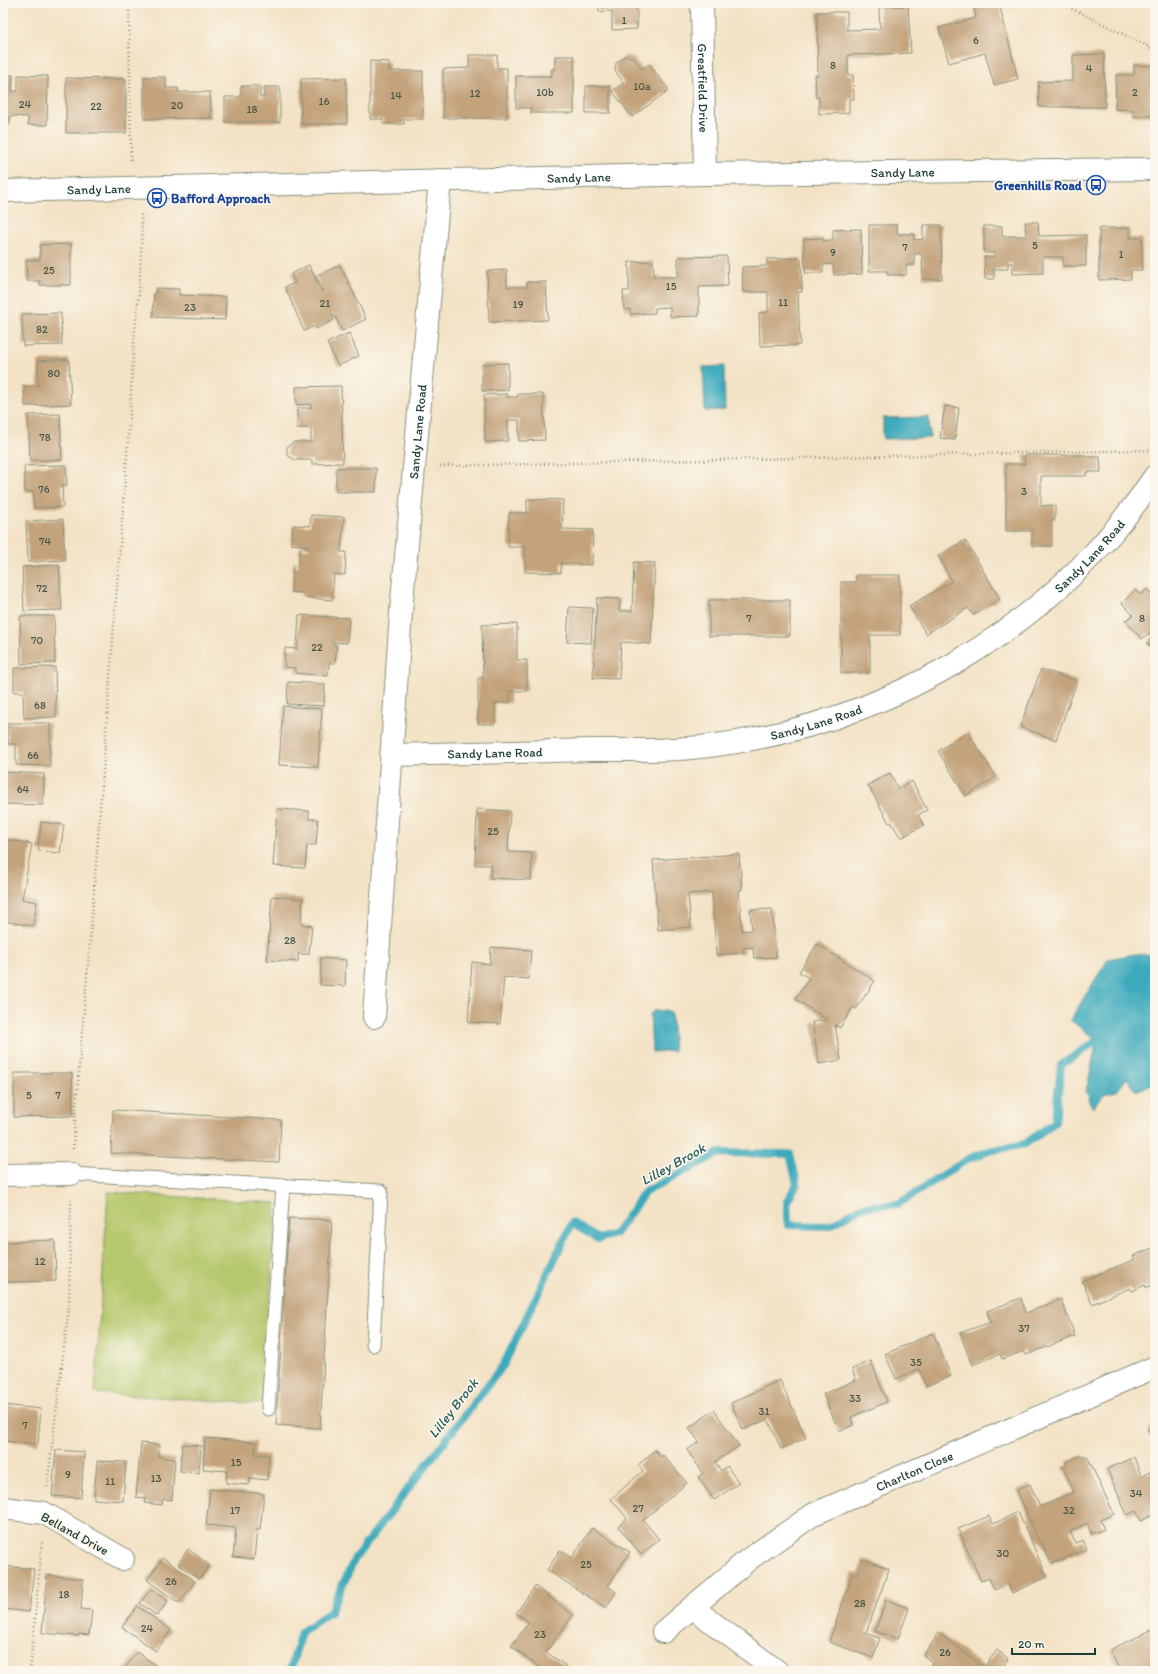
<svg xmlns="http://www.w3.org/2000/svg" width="1158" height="1674" font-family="Itim,sans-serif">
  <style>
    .green { fill: #b5c86c; stroke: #6a8250 }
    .water { fill: #3daabc; stroke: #2e7478 }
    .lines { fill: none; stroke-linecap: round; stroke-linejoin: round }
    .stream { stroke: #3daabc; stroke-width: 8 }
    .building { fill: #c3a37c }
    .service-casing { stroke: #89907c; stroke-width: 15 }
    .minor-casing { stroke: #89907c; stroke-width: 24 }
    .tertiary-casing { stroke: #89907c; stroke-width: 24 }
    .path { stroke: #89907c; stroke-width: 2.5; stroke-dasharray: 1 3; stroke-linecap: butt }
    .service { stroke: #fff; stroke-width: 13 }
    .minor { stroke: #fff; stroke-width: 22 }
    .tertiary { stroke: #fff; stroke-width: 22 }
    .labels { text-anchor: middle; stroke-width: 3.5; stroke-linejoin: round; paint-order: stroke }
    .number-label { font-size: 11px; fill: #485646 }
    .street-label { font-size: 13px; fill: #1f3d34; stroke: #fbf7ec }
    .transit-label { font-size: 13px; font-weight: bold; fill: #164399; stroke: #fbf7ec; text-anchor: end }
    .water-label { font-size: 14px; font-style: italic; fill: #285e5d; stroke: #fbf7ec }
  </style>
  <rect width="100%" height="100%" fill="#fbf7ec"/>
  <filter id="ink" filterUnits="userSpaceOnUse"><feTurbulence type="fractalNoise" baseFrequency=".025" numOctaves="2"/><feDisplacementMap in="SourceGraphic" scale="8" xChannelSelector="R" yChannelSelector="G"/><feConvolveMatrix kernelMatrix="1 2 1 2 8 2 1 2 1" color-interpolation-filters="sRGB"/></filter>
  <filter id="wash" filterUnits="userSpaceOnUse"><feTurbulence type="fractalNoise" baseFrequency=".012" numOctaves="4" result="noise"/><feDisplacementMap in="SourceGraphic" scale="16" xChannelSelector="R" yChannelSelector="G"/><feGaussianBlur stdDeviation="0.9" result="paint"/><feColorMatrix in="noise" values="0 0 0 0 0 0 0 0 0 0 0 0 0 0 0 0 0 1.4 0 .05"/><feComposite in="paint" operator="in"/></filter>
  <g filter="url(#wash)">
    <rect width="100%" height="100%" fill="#f3e2c5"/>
    <path class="green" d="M108,1192L276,1203L263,1404L95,1393Z"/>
    <path class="water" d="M724,366L725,410L705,411L703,367Z
      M929,417L930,438L883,439V418Z
      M1134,954L1155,955V1082L1136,1091L1127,1078L1117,1091L1104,1094L1093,1108L1086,1091L1097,1040L1070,1020L1108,959Z
      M667,1010L669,1012L671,1013L674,1051L652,1052L650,1014L653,1011Z"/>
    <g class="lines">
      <path class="stream" d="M290,1671L301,1632L330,1612L355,1558L504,1364L572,1223L598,1239L615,1234L645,1192L719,1153L790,1154L797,1184L787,1201L788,1225L829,1226L862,1207L898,1204L968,1159L989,1151L1025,1144L1055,1122L1061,1065L1098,1040L1107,1036"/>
    </g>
    <g id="blocks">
      <path class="building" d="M599,3H637V29L612,30V11L599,12Z
        M973,3H999L1018,79L994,85L985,53L949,63L939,28L976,18Z
        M908,6L911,53L848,55V75H853L854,99H849V113L819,114V97L816,98L815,75H818L817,12H847V30L880,29L879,7Z
        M1104,54L1105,107H1039L1038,82L1073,81V55Z
        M469,55H497V68H507V118H443V69L469,68Z
        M555,56H574V113H531V108H516V76H552V69H555Z
        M625,56L633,57L642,69L649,64L669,90L632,117L612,91L624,83L615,71L616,63Z
        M370,61L389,62V71H423V119H404V124H383V119H370Z
        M1134,65L1155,66V116H1133V110L1115,109L1116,75H1134Z
        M3,75H13L12,91H18V75L48,76L47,125H28V117L10,116V124H3Z
        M144,77H166V88H178V92H210L211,118L144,119Z
        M66,78L126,79V133H66Z
        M346,78L347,124H301V79Z
        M241,86H260V97H264V87H280V122H225V97H241Z
        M586,86H610V113H586Z
        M1025,222H1038L1039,236L1086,235V266H1063V257H1043V273L1012,274V263H1008V269H994V279H985L984,257H994V253H984V226H1002V236H1026Z
        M869,225H897V234H914V240L923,239V225H941L942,279H923L922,254H914L915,265H906V275H887V271H869Z
        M1099,228H1130V238H1142V270H1131V279L1099,280Z
        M861,229L862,274L834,275L833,264L823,265V273H805L804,239L823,238V241L833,240V230Z
        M71,244V285H40V281H27L26,260H40V245Z
        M727,256L728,286L699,287V316L670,317V307L655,308V313L630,314V309L624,310L623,291H629V262L653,261L654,277H678V257Z
        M801,258L802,292H798L800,345L760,346L759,313L768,312V292H743L742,267L767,266V259Z
        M309,265L321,291H323L316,276L340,265L366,319L342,331L334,314L332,315L334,320L316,329L315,326L304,331L285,287L295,283L291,274Z
        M507,270V287H527V282H546L548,320L489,322L487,271Z
        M156,288L179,289V295L226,297L225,320L153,317L154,293H156Z
        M61,313L62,345L23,346L22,314Z
        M349,333L359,356L338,366L327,343Z
        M69,359L71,404L25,406L24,386H38V361Z
        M508,363V390L482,391V364Z
        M341,386L343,463L312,464V460H295L287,455V447L294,442H311V428H297V408H311V404L296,405V387Z
        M507,394V397H518V394H543L545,440L519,441V420H508V441L485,442L484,395Z
        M945,406L959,408L955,440L940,438Z
        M60,414L62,460H30L28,415Z
        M1024,455H1086V457H1100L1101,472H1086V476H1041V506L1055,505V519H1052V546H1032V531H1006V464H1025Z
        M66,465L67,485H62L63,507L34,508L33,492H25L24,466Z
        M336,468H376V492H336Z
        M527,499L563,500L562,529L593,530L592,565L561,563V573L525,572V547H508L509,513H527Z
        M311,515L344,517L341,552H346L345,575L334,574L332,600L303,597V593L291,592L293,565L298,566L300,548L308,549L309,546L291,544L293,525L310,526Z
        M63,519L65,560L28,562L26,521Z
        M965,540L1000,599L973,615L968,608L926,634L909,606L952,581L938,556Z
        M634,562L655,563L651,644L621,642L619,679L593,678L597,598L620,599L619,611H632Z
        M59,565L62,610L24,611L22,567Z
        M856,575H900V635H870V673H841V582H856Z
        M1147,589L1155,598V651L1147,643L1153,637L1149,633L1142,639L1125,621L1133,615L1122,603L1135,590L1141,595Z
        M709,600H790V636H709Z
        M569,607L593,608L591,643L567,642Z
        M299,615L349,618L347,643L331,642V644L337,645L335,663H329L328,676L295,673V668L284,667L285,648L297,649Z
        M20,616H54L55,663L21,664Z
        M517,624V660H527V691H510V703H495V724H478V678H483L482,625Z
        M55,667L56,717L24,718L23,692H14V668Z
        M1041,669L1077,681L1056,740L1020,727Z
        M288,682L325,684L324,706L287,704Z
        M283,706L322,709L318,767L279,765Z
        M8,723H50V766L16,765V744H8Z
        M968,732L996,777L966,796L938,751Z
        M3,772L44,774L43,805L3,804Z
        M890,773L898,789L912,781L927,810L918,815L924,825L901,838L891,822L889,823L868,785Z
        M277,809L309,811V819H318L316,845H307L305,868L273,866Z
        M477,809L510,811L508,852L532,853L531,880L490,878L491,865H475Z
        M41,822L64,825L60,853L38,851Z
        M3,839L32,844L22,899L37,902L33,926L3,921Z
        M739,854L742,890H739L742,931L752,930L750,910L772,909L776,957L754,958L753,947L743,948L744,953L716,955L712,892L688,894L691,927L658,930L653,860Z
        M272,896L303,899L301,924L312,926L309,954H298V962L267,960Z
        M817,944L875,981L856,1009L853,1007L840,1028L835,1025L841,1060L819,1064L812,1022L828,1020L795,999L809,978L799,972Z
        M491,947L531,950L529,979L504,977L500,1024L468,1022L472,962L490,964Z
        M321,958L346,960L345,986L320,985Z
        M14,1073H72L73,1116L14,1117Z
        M113,1110L281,1120L279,1162L111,1153Z
        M289,1218L332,1220L320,1428L276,1425Z
        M55,1240L56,1281L3,1282V1242Z
        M1155,1247V1284L1146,1288L1145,1285L1132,1291L1130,1288L1092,1304L1082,1281L1135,1259L1133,1256Z
        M1021,1298L1026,1313L1061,1299L1075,1336L1026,1355L1024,1351L1002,1359L1000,1354L972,1365L960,1333L991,1322L987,1311Z
        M933,1333L951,1376L926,1386L919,1369L896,1379L885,1354Z
        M871,1361L887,1402L851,1417L853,1425L839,1431L823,1394L856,1380L852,1369Z
        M780,1380L806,1438L781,1449L768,1419L743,1430L731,1403Z
        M3,1405L41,1409L38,1444L3,1441Z
        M714,1410L739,1446L715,1462L721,1471L727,1466L739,1483L714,1500L698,1477L703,1473L687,1450L699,1442L689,1428Z
        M1155,1425V1446L1147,1429Z
        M205,1438L256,1442L255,1454L269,1455L267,1480L250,1478L249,1485L226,1483L227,1471L203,1469Z
        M141,1443L160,1445L158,1457L175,1459L172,1500L163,1499L162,1505L144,1503L145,1498L136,1497Z
        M182,1444L201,1446L199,1473L180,1471Z
        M56,1450L84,1452L81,1498L52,1496Z
        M655,1450L661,1457L663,1455L687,1483L643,1520L659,1539L641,1555L618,1526L627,1518L611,1499L643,1471L638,1465Z
        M1082,1455L1084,1458L1087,1456L1114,1514L1100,1520L1104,1529L1091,1534L1087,1523L1070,1531L1075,1543L1083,1540L1087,1549L1051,1564L1041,1541L1039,1542L1017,1490L1030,1484L1040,1507L1074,1492L1063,1467L1067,1465L1066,1462Z
        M1134,1457L1141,1476L1155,1470V1514L1141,1521L1136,1511L1127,1515L1107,1469Z
        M97,1461L126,1462L123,1501L94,1499Z
        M210,1489L264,1494L260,1530L257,1529L254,1559L233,1557L236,1528L206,1525Z
        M1018,1512L1047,1577L1012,1593L1008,1584L994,1590L989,1578L981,1581L958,1529L989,1516L993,1524Z
        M592,1528L630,1552L608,1586L616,1592L606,1608L547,1570L560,1550L572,1558Z
        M188,1549L209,1565L199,1579L178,1564Z
        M163,1558L195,1581L179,1603L147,1580Z
        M863,1559L889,1569L866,1633L880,1638L873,1658L829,1642L853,1573L858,1574Z
        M3,1566L34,1569L29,1612L3,1609Z
        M47,1575L83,1579L81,1609L92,1610L89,1635L78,1634V1636L42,1633Z
        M535,1586L573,1615L546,1652L566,1666L563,1671H545L511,1646L529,1622L516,1613Z
        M151,1589L168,1601L157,1616L140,1603Z
        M886,1600L909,1608L898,1639L875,1631Z
        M137,1606L171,1630L156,1651L122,1627Z
        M1155,1628V1671H1120L1110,1650Z
        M939,1633L984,1667L997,1650L1009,1659L1000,1671H928L933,1663L923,1655Z
        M137,1652L164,1671H123Z"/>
    </g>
  </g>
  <g filter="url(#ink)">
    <use href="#blocks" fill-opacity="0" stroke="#89907c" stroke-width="1"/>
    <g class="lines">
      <g class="service-casing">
        <path id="service" d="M71,1174L381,1191L373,1345
          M268,1409L283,1185"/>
      </g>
      <g class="minor-casing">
        <g id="minor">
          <path id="s1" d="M702,3L705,174"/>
          <path id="s2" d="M391,755C458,753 526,752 593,750C632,750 671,751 709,746C887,724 1055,627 1155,476"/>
          <path id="s3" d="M374,1017L401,612L440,180"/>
          <path d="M3,1175L71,1174"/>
          <path d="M3,1508L44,1513L123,1559"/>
          <path d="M693,1608L777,1671"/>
          <path id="s4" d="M663,1632L749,1559L814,1514L1155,1367"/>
        </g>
      </g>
      <g class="tertiary-casing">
        <g id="tertiary">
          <path id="s5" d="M3,191L705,174L1155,169"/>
        </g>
      </g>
      <path class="path" d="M129,3L131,163
        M1061,3L1155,50
        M440,466L1151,450
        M73,1149L80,1055L90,943L129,427L134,339L139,293L142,235L141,212
        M47,1487L69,1307L71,1200
        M3,1670L6,1667L10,1671
        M30,1671L42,1542"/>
      <use href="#service" class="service"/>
      <use href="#minor" class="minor"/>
      <use href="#tertiary" class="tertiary"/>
    </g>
  </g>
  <defs>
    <g id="bus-ring" transform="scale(1)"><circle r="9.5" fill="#fbf7ec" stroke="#1a4fb4" stroke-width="1.5"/><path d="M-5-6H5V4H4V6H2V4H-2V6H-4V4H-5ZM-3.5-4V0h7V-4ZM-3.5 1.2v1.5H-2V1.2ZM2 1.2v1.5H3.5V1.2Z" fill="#1a4fb4"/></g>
  </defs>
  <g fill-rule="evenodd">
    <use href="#bus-ring" x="1096" y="185"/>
    <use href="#bus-ring" x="157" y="198"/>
  </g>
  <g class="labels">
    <g class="number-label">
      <text x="624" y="24">1</text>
      <text x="976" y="44">6</text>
      <text x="833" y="69">8</text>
      <text x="1089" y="72">4</text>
      <text x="642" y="90">10a</text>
      <text x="545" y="96">10b</text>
      <text x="1135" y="96">2</text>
      <text x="475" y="97">12</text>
      <text x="396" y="99">14</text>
      <text x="324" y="105">16</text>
      <text x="25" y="108">24</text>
      <text x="177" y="109">20</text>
      <text x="96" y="110">22</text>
      <text x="252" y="113">18</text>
      <text x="1035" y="249">5</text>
      <text x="905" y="251">7</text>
      <text x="833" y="256">9</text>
      <text x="1121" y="258">1</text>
      <text x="49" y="274">25</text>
      <text x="671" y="290">15</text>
      <text x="783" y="306">11</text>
      <text x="325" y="307">21</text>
      <text x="518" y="308">19</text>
      <text x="190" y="311">23</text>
      <text x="42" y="333">82</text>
      <text x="54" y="377">80</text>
      <text x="45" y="441">78</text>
      <text x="44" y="493">76</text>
      <text x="1024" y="495">3</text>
      <text x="45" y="545">74</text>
      <text x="42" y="592">72</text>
      <text x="749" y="622">7</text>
      <text x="1142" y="622">8</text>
      <text x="37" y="644">70</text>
      <text x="317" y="651">22</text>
      <text x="40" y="709">68</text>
      <text x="33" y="759">66</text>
      <text x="23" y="793">64</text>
      <text x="493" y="835">25</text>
      <text x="290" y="944">28</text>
      <text x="29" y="1099">5</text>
      <text x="58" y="1099">7</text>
      <text x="40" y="1265">12</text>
      <text x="1024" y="1332">37</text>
      <text x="916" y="1366">35</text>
      <text x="855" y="1402">33</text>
      <text x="764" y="1415">31</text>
      <text x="25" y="1429">7</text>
      <text x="236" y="1466">15</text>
      <text x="68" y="1478">9</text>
      <text x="156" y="1482">13</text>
      <text x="110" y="1485">11</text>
      <text x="1136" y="1497">34</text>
      <text x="638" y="1512">27</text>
      <text x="235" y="1514">17</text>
      <text x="1069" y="1514">32</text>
      <text x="1003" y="1557">30</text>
      <text x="586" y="1568">25</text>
      <text x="171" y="1585">26</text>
      <text x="64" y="1598">18</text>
      <text x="860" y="1607">28</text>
      <text x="147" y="1632">24</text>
      <text x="540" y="1638">23</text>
      <text x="945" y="1656">26</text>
    </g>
    <g class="street-label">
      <text dy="5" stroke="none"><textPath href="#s1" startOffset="85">Greatfield Drive</textPath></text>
      <text dy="5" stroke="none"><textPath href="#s5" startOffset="900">Sandy Lane</textPath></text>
      <text dy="5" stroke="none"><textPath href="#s5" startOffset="576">Sandy Lane</textPath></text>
      <text dy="5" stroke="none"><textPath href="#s5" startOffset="96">Sandy Lane</textPath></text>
      <text dy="5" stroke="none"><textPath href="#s3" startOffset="587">Sandy Lane Road</textPath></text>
      <text dy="5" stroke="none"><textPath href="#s2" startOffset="752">Sandy Lane Road</textPath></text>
      <text dy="5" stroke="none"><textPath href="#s2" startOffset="428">Sandy Lane Road</textPath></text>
      <text dy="5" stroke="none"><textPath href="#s2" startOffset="104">Sandy Lane Road</textPath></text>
      <text dy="5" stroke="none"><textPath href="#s4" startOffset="301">Charlton Close</textPath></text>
      <text transform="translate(75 1533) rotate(29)" y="5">Belland Drive</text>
    </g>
    <g class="transit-label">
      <text x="1082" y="190">Greenhills Road</text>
      <text x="171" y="203" text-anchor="start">Bafford Approach</text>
    </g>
    <g class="water-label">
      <text transform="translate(673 1164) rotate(-29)" y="5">Lilley Brook</text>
      <text transform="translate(453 1408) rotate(-52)" y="5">Lilley Brook</text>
    </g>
  </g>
  <rect width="1158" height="1674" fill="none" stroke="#fbf7ec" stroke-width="16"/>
  <path d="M1012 1648v6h83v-6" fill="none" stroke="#1f3d34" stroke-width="2"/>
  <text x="1018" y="1648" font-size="12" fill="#1f3d34" stroke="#fbf7ec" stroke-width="3" paint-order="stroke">20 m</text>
</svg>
